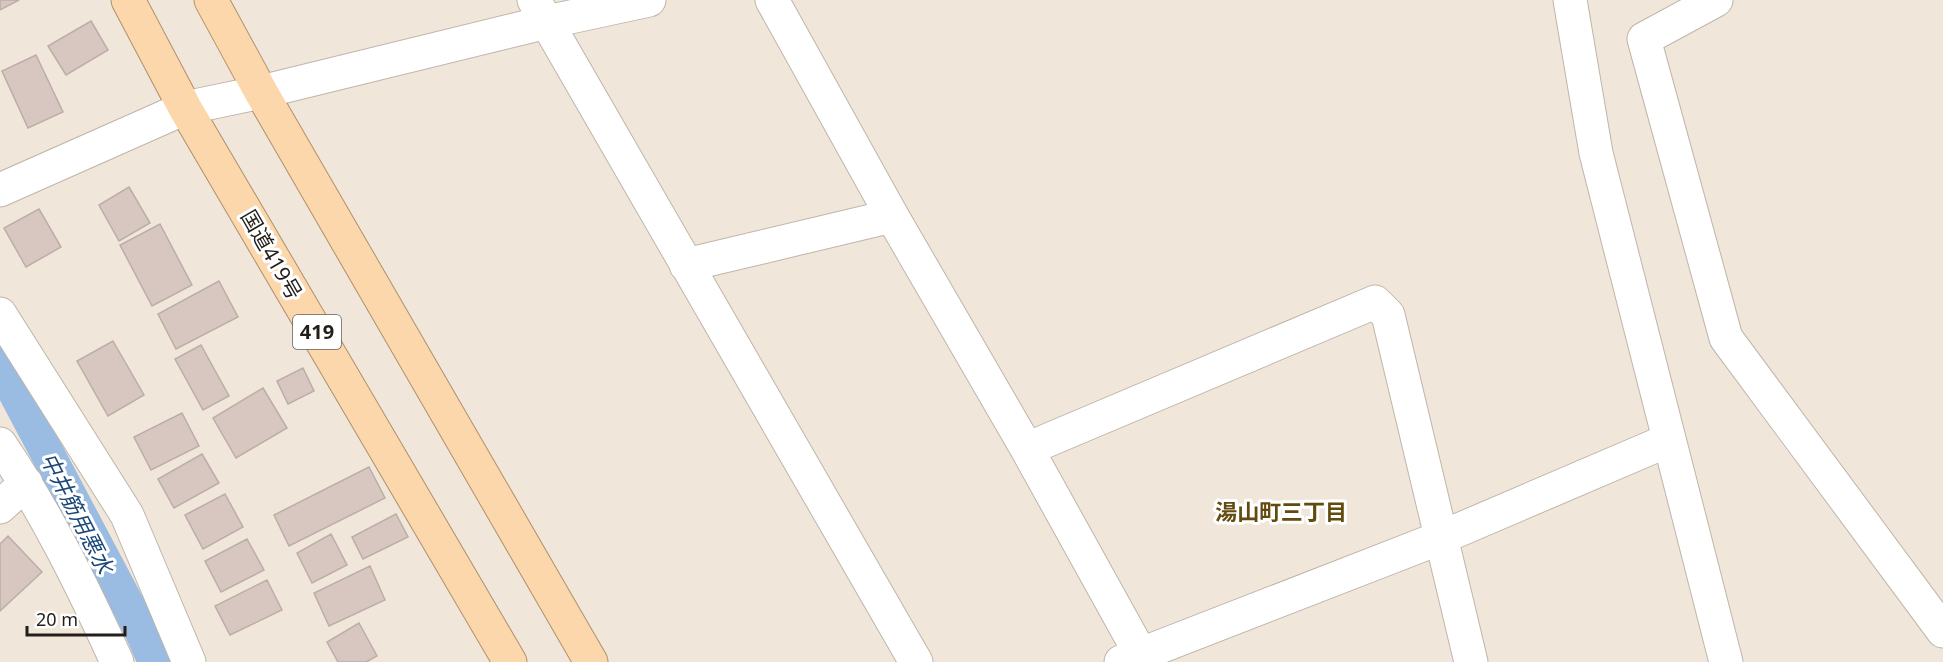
<svg xmlns="http://www.w3.org/2000/svg" width="1943" height="662" font-family="'Noto Sans','Noto Sans JP',sans-serif">
  <style>
    .lines { fill: none; stroke-linecap: round; stroke-linejoin: round }
    .canal { stroke: #9abbe2; stroke-width: 34 }
    .building { fill: #d7c7c0; stroke: #bcada6; stroke-width: 1.5 }
    .minor-casing { stroke: #bfb5a9; stroke-width: 35 }
    .tertiary-casing { stroke: #bfb5a9; stroke-width: 35 }
    .trunk-casing { stroke: #af906b; stroke-width: 35 }
    .minor { stroke: #fff; stroke-width: 33 }
    .tertiary { stroke: #fff; stroke-width: 33 }
    .trunk { stroke: #fcd7ac; stroke-width: 33 }
    .labels { text-anchor: middle; stroke-width: 6; stroke-linejoin: round; paint-order: stroke }
    .shield { fill: #fff; stroke: #64625f; stroke-width: 1.5 }
    .shield-label { font-size: 20px; font-weight: bold; fill: #221f1a }
    .street-label { font-size: 21px; fill: #221f1a; stroke: #fff }
    .neighbourhood-label { font-size: 22px; font-weight: bold; fill: #634b0f; stroke: #fff }
    .water-label { font-size: 22px; font-style: italic; fill: #1a4879; stroke: #fff }
  </style>
  <rect width="100%" height="100%" fill="#f0e6da"/>
  <g class="lines">
    <path class="canal" d="M0,364L141,630L155,662"/>
  </g>
  <path class="building" d="M0,0H19L0,10Z
    M91,21L108,50L66,75L48,46Z
    M36,55L63,112L28,128L2,71Z
    M129,187L150,223L119,241L99,205Z
    M39,209L61,247L26,267L4,228Z
    M160,224L192,285L152,306L120,245Z
    M219,281L238,317L176,349L158,314Z
    M113,341L144,395L108,416L77,361Z
    M201,345L229,396L203,410L175,359Z
    M303,368L314,391L288,404L277,381Z
    M263,388L287,428L236,458L213,418Z
    M182,413L199,446L151,470L134,437Z
    M202,454L219,483L174,508L158,479Z
    M369,467L385,498L289,546L274,515Z
    M225,494L243,527L203,549L185,515Z
    M396,514L408,537L363,559L352,537Z
    M331,534L347,565L312,583L297,553Z
    M8,536L42,572L0,611V544Z
    M247,539L264,570L221,592L205,561Z
    M370,566L385,600L329,626L314,593Z
    M267,580L282,610L230,635L215,606Z
    M359,623L377,656L366,662H338L327,642Z"/>
  <g class="lines">
    <g class="minor-casing">
      <path id="minor" d="M534,0L916,662
        M772,0L892,216L1027,449L1145,662
        M1716,0L1644,39L1726,338L1943,631
        M686,265L892,216
        M0,314L127,515L189,662
        M0,444C46,512 83,587 117,662
        M1027,449L1375,302L1388,315L1471,662
        M0,507L26,483
        M1121,662L1440,538L1669,440"/>
    </g>
    <g class="tertiary-casing">
      <path id="tertiary" d="M1570,0L1596,153L1726,662
        M0,190L185,108L261,92L547,22L649,0"/>
    </g>
    <g class="trunk-casing">
      <path id="trunk" d="M128,0L185,108L510,662
        M211,0L261,92L591,662"/>
    </g>
    <use href="#minor" class="minor"/>
    <use href="#tertiary" class="tertiary"/>
    <use href="#trunk" class="trunk"/>
  </g>
  <g class="labels">
    <rect class="shield" x="293" y="315" width="48" height="34" rx="4.5"/>
    <g class="shield-label">
      <text x="317" y="339">419</text>
    </g>
    <g class="street-label">
      <text transform="translate(271 255) rotate(60)" y="7">国道419号</text>
    </g>
    <g class="neighbourhood-label">
      <text x="1281" y="520">湯山町三丁目</text>
    </g>
    <g class="water-label">
      <text transform="translate(77 513) rotate(63)" y="8">中井筋用悪水</text>
    </g>
  </g>
  <path d="M27 626v9h98v-9" fill="none" stroke="#221f1a" stroke-width="3"/>
  <text x="36" y="626" font-size="18" fill="#221f1a" stroke="#ffffff" stroke-width="4.5" paint-order="stroke">20 m</text>
</svg>
